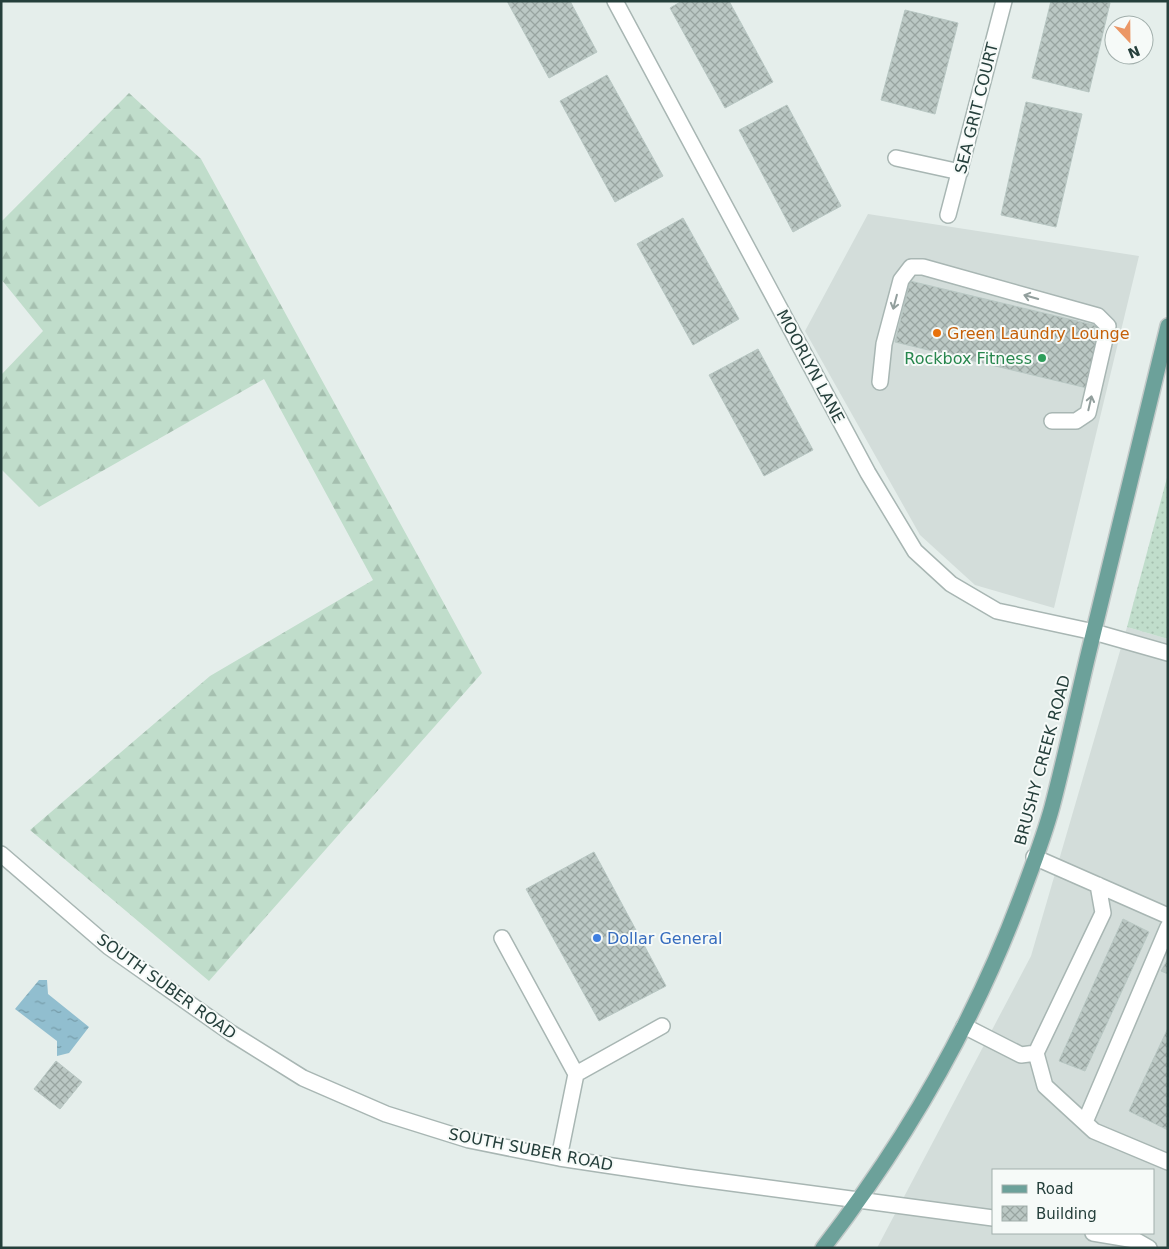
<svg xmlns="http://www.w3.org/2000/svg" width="1169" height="1249" font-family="'DejaVu Sans',sans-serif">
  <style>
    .built { fill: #d3ddda; fill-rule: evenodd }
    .grass { fill: url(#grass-dots) }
    .forest { fill: url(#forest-firs) }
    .water { fill: url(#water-ripples) }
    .building { fill: url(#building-cross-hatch); stroke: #b8c7c3 }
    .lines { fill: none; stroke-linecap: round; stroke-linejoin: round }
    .minor-casing { stroke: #a8b6b3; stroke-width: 18 }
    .major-casing { stroke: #c2c9c8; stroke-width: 18 }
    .minor { stroke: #fff; stroke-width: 15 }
    .major { stroke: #6ca19a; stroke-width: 15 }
    .oneway { stroke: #929f9d }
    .food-dot { fill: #e8710a; stroke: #f6faf8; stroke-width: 2 }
    .leisure-dot { fill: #2e9e5b; stroke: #f6faf8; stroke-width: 2 }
    .shop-dot { fill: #3f7fe0; stroke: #f6faf8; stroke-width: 2 }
    .labels { text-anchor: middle; stroke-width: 4; stroke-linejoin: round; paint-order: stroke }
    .street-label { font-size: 16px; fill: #253f3b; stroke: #f6faf8 }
    .food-label { font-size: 16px; fill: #c56008; stroke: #f6faf8; text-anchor: start }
    .leisure-label { font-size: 16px; fill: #27864d; stroke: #f6faf8; text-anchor: end }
    .shop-label { font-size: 16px; fill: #366cbe; stroke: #f6faf8; text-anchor: start }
  </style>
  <defs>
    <pattern id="grass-dots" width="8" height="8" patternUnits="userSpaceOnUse" patternTransform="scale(1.25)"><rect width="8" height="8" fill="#c0ddcb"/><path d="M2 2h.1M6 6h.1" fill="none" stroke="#a5bfaf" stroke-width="1.8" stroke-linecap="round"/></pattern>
    <pattern id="forest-firs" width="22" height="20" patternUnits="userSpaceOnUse" patternTransform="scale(1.25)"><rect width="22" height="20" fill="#c0ddcb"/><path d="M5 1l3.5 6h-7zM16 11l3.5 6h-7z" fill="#a5bfaf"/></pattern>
    <pattern id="water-ripples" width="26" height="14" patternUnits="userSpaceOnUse" patternTransform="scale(1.25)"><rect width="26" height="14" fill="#91becf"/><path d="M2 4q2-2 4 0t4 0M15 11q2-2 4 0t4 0" fill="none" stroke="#769ca9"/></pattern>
    <pattern id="building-cross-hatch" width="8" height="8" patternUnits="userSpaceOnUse" patternTransform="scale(1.25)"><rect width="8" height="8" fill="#bbc8c4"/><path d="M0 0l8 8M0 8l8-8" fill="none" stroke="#98a4a0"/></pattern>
  </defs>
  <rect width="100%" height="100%" fill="#e5eeeb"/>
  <path class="built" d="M868,214L1139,256L1054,608L975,585L920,535L805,331Z
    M1127,627L1168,639V1248H877L1031,956ZM993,1170H1153V1233H993Z"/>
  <path class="grass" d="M1168,474V639L1127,627Z"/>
  <path class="forest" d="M129,93L201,159L482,673L209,981L30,830L210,676L373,580L264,379L39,507L1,469V375L43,331L1,279V222Z"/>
  <path class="water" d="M39,980H47L48,994L89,1027L69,1053L57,1056V1041L15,1009Z"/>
  <path class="building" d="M507,1H570L597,52L549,78Z
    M682,1H729L773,82L725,108L670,8Z
    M1051,1H1101L1110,3L1089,92L1032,78Z
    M905,10L958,23L935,114L881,100Z
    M607,75L663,176L615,202L560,101Z
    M1026,102L1082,114L1056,227L1001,215Z
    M787,105L841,206L793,232L739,130Z
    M683,218L739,319L693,345L637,244Z
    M910,281L1102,327L1087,388L895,342Z
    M758,349L813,450L764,476L709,375Z
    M594,852L666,986L599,1021L526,889Z
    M1123,919L1149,932L1085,1071L1059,1061Z
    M1168,959V974L1161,971Z
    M1168,1028V1130L1129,1111Z
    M56,1061L82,1082L60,1109L34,1089Z"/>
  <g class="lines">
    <g class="minor-casing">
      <path id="minor" d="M615,1L868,473L915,551L951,584L997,611L1094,632L1168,653
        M896,158L960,172
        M948,215L1004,1
        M880,382L884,344L901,280L911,267H923L1098,316L1108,326L1088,413L1076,421H1052
        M1,854L109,947L231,1033L303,1078L386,1114L469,1140L559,1158L686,1177L993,1218
        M1034,857L1168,916
        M502,938L576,1074
        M964,1026L1021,1055L1036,1053L1103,913L1098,885
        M1036,1053L1045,1086L1094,1131L1168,1162
        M1085,1122L1168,927
        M559,1158L576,1074L662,1026
        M1093,1233L1135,1240L1149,1248"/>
    </g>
    <g class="major-casing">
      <path id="major" d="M823,1248C905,1142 974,1022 1021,897C1032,867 1044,837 1052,807C1066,754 1077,700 1090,647C1116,540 1142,433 1168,326"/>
    </g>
    <use href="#minor" class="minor"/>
    <use href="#major" class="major"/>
  </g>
  <defs><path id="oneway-shaft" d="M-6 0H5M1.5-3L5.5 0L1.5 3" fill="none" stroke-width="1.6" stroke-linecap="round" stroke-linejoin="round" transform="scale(1.25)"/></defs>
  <g class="oneway">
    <use href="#oneway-shaft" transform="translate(1031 297) rotate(-164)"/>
    <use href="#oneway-shaft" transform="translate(895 302) rotate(105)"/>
    <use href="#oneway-shaft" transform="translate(1090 403) rotate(-77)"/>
  </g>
  <circle class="food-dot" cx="937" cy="333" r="5"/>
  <circle class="leisure-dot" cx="1042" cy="358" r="5"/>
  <circle class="shop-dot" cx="597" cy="938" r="5"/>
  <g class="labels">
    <g class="street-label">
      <text transform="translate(976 108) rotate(-76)" y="6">SEA GRIT COURT</text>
      <text transform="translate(811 366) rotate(62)" y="6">MOORLYN LANE</text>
      <text transform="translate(1042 760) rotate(-75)" y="6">BRUSHY CREEK ROAD</text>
      <text transform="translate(167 986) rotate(36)" y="6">SOUTH SUBER ROAD</text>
      <text transform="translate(531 1149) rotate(11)" y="6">SOUTH SUBER ROAD</text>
    </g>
    <g class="food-label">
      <text x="947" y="339">Green Laundry Lounge</text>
    </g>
    <g class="leisure-label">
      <text x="1032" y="364">Rockbox Fitness</text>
    </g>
    <g class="shop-label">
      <text x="607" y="944">Dollar General</text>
    </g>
  </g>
  <rect width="1169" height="1249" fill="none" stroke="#253f3b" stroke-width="5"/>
  <rect x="992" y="1169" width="162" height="65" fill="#f6faf8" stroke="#a2afac"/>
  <rect x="1002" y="1185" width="25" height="8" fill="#6ca19a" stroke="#a2afac"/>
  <text x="1036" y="1194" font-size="15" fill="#253f3b">Road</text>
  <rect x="1002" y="1206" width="25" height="15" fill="url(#building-cross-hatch)" stroke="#a2afac"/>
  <text x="1036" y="1219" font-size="15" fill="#253f3b">Building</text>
  <g transform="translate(1129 40) rotate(158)"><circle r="24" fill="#f6faf8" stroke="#a2afac"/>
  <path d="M0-4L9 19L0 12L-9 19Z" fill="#eb9766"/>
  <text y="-8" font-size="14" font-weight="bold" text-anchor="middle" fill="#253f3b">N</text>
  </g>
</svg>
